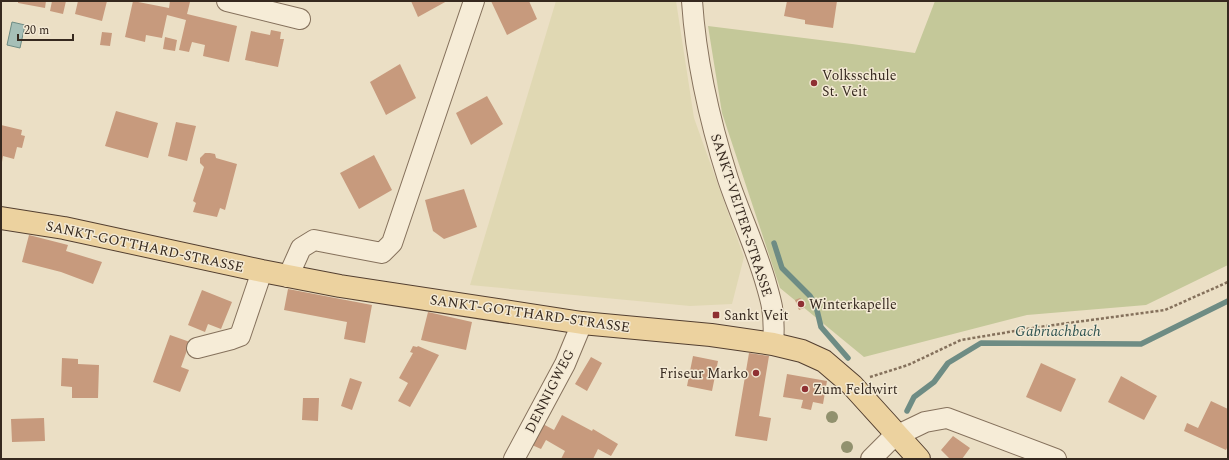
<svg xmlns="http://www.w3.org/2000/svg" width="1229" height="460" font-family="Spectral,serif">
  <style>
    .farmland { fill: #e0d8b3 }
    .green { fill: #c4c899 }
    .water { fill: #a6bfb7; stroke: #6e8c84 }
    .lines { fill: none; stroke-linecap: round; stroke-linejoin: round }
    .stream { stroke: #6e8c84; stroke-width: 5.5 }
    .building { fill: #c79a7d }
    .minor-casing { stroke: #85715c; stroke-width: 22 }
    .major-casing { stroke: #533f30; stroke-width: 24 }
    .path { stroke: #85715c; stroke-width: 2.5; stroke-dasharray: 3 2; stroke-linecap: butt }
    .minor { stroke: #f6ecd7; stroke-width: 20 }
    .major { stroke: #ecd29f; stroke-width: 22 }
    .tree { fill: #91916e }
    .poi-dot { fill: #8f3033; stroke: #f3e9d4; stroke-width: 1.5 }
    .labels { text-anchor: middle; stroke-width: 3; stroke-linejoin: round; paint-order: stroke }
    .poi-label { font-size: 14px; fill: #36291f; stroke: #f3e9d4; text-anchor: start }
    .street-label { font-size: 14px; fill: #36291f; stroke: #f3e9d4 }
    .water-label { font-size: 15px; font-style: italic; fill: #2f5451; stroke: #f3e9d4 }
  </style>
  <rect width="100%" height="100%" fill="#ebdfc5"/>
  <path class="farmland" d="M556,1H676L694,118L744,257L732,304L690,306L470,285Z"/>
  <path class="green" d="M935,1H1228V265L1146,305L1027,315L864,357L780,288L722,113L708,26L852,44L915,53Z"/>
  <path class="water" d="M12,22L25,25L20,48L7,45Z"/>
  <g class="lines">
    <path class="stream" d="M774,243L782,268L810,296L816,306L821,327L848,358
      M907,411L914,397L934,382L948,363L981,343L1141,344L1228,301"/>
  </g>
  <path class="building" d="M18,1H46L45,8L18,3Z
    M52,1H66L63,14L50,11Z
    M78,1H107L102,21L75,14Z
    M133,1L169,8L170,1H188L190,2L187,14L237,26L229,62L203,56L205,45L192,42L189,52L179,50L186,20L167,15L162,38L146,35L145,42L125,37Z
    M411,1H447L418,17Z
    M491,1H529L537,19L507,35Z
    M787,1H837L833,28L805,24V20L784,16Z
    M271,30L281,32L280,39H284L278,67L245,60L251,31L270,35Z
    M102,32L112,33L110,46L100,45Z
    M165,37L177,40L175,51L163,49Z
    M400,64L416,98L386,115L370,82Z
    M487,96L503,124L471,145L456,113Z
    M116,111L158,123L148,158L105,146Z
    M176,122L196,126L187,161L168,156Z
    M1,125L22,130L21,135L25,136L22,148L17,147L14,159L3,156L2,162Z
    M205,153H210L215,154L216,158L237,164L225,210L220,208L217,217L193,212L196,203L193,201L204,167L200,163V158Z
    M374,155L392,190L359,209L340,173Z
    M464,189L477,227L444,239L433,231L425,200Z
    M29,235L68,245L66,251L102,262L93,284L61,272L22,262Z
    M288,289L372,305L365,343L344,339L347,322L284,310Z
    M202,290L232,302L221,329L208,324L205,332L188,325Z
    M800,298L805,303L804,308L799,310L795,300Z
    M428,312L472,322L466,350L421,340Z
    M170,335L190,342L181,367L189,370L180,392L153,382Z
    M413,346L417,347L418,346L439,355L410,407L398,401L408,383L399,378L413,353L410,352Z
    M749,353L769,356L759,416L771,418L767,441L735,436Z
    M693,356L718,361L712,391L687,386Z
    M591,357L602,363L587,391L575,384Z
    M62,358L78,359V364L99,365L98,398H72V387L61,386Z
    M1041,363L1076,379L1061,412L1026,397Z
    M787,374L827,381L823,404L813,402L811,410L801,408L803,400L783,397Z
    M1121,376L1157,396L1144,420L1108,402Z
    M350,378L362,382L352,410L341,406Z
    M303,398H319L318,421L302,420Z
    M1211,401L1228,409V446L1226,450L1184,431L1187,423L1198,428Z
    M562,415L592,431L593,429L618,444L611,456L598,449L593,459H561L565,451L546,440L541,449L532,445L543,424L554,430Z
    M44,418L45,441L12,442L11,419Z
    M953,436L970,448L962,459H950L941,450Z"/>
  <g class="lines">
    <g class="minor-casing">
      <path id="minor" d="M227,1L300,19
        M692,1C696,61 710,122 728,179C740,215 757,250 767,287C769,294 771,301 772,307C774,319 774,332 773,344
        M288,277L301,248L314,240L382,253L392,243L474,1
        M197,348L232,339L240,336L262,271
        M514,459L565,364L582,323
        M871,459L888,442L898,435L925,422L947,418L1056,459"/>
    </g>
    <g class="major-casing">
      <path id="major" d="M1,218L64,228L262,271L340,286L582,323L711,335L773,344L802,351L824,361L852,385L919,459"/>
    </g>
    <path class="path" d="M870,377L908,365L961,340L1039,327L1165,310L1228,282"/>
    <use href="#minor" class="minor"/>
    <use href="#major" class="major"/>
  </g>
  <g class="tree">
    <circle cx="832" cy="417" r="6"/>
    <circle cx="847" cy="447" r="6"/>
  </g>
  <g class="poi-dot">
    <circle cx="814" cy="83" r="4"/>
    <circle cx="801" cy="304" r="4"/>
    <rect x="712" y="311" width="8" height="8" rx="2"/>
    <circle cx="756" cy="373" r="4"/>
    <circle cx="805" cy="389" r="4"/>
  </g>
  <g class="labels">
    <g class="poi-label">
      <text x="822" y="80">Volksschule<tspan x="822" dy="16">St. Veit</tspan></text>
      <text x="809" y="309">Winterkapelle</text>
      <text x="724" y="320">Sankt Veit</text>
      <text x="748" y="378" text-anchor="end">Friseur Marko</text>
      <text x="813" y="394">Zum Feldwirt</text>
    </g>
    <g class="street-label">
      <text transform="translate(742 215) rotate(72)" y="5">SANKT-VEITER-STRASSE</text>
      <text transform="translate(145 246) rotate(12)" y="5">SANKT-GOTTHARD-STRASSE</text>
      <text transform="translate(530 313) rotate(8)" y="5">SANKT-GOTTHARD-STRASSE</text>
      <text transform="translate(549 391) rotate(-63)" y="5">DENNIGWEG</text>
    </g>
    <g class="water-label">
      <text x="1058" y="336">Gabriachbach</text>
    </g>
  </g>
  <rect width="1229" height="460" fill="none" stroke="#36291f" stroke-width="4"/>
  <path d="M18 34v6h55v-6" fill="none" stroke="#36291f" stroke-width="2"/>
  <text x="24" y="34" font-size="12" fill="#36291f" stroke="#f3e9d4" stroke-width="3" paint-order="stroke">20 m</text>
</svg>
